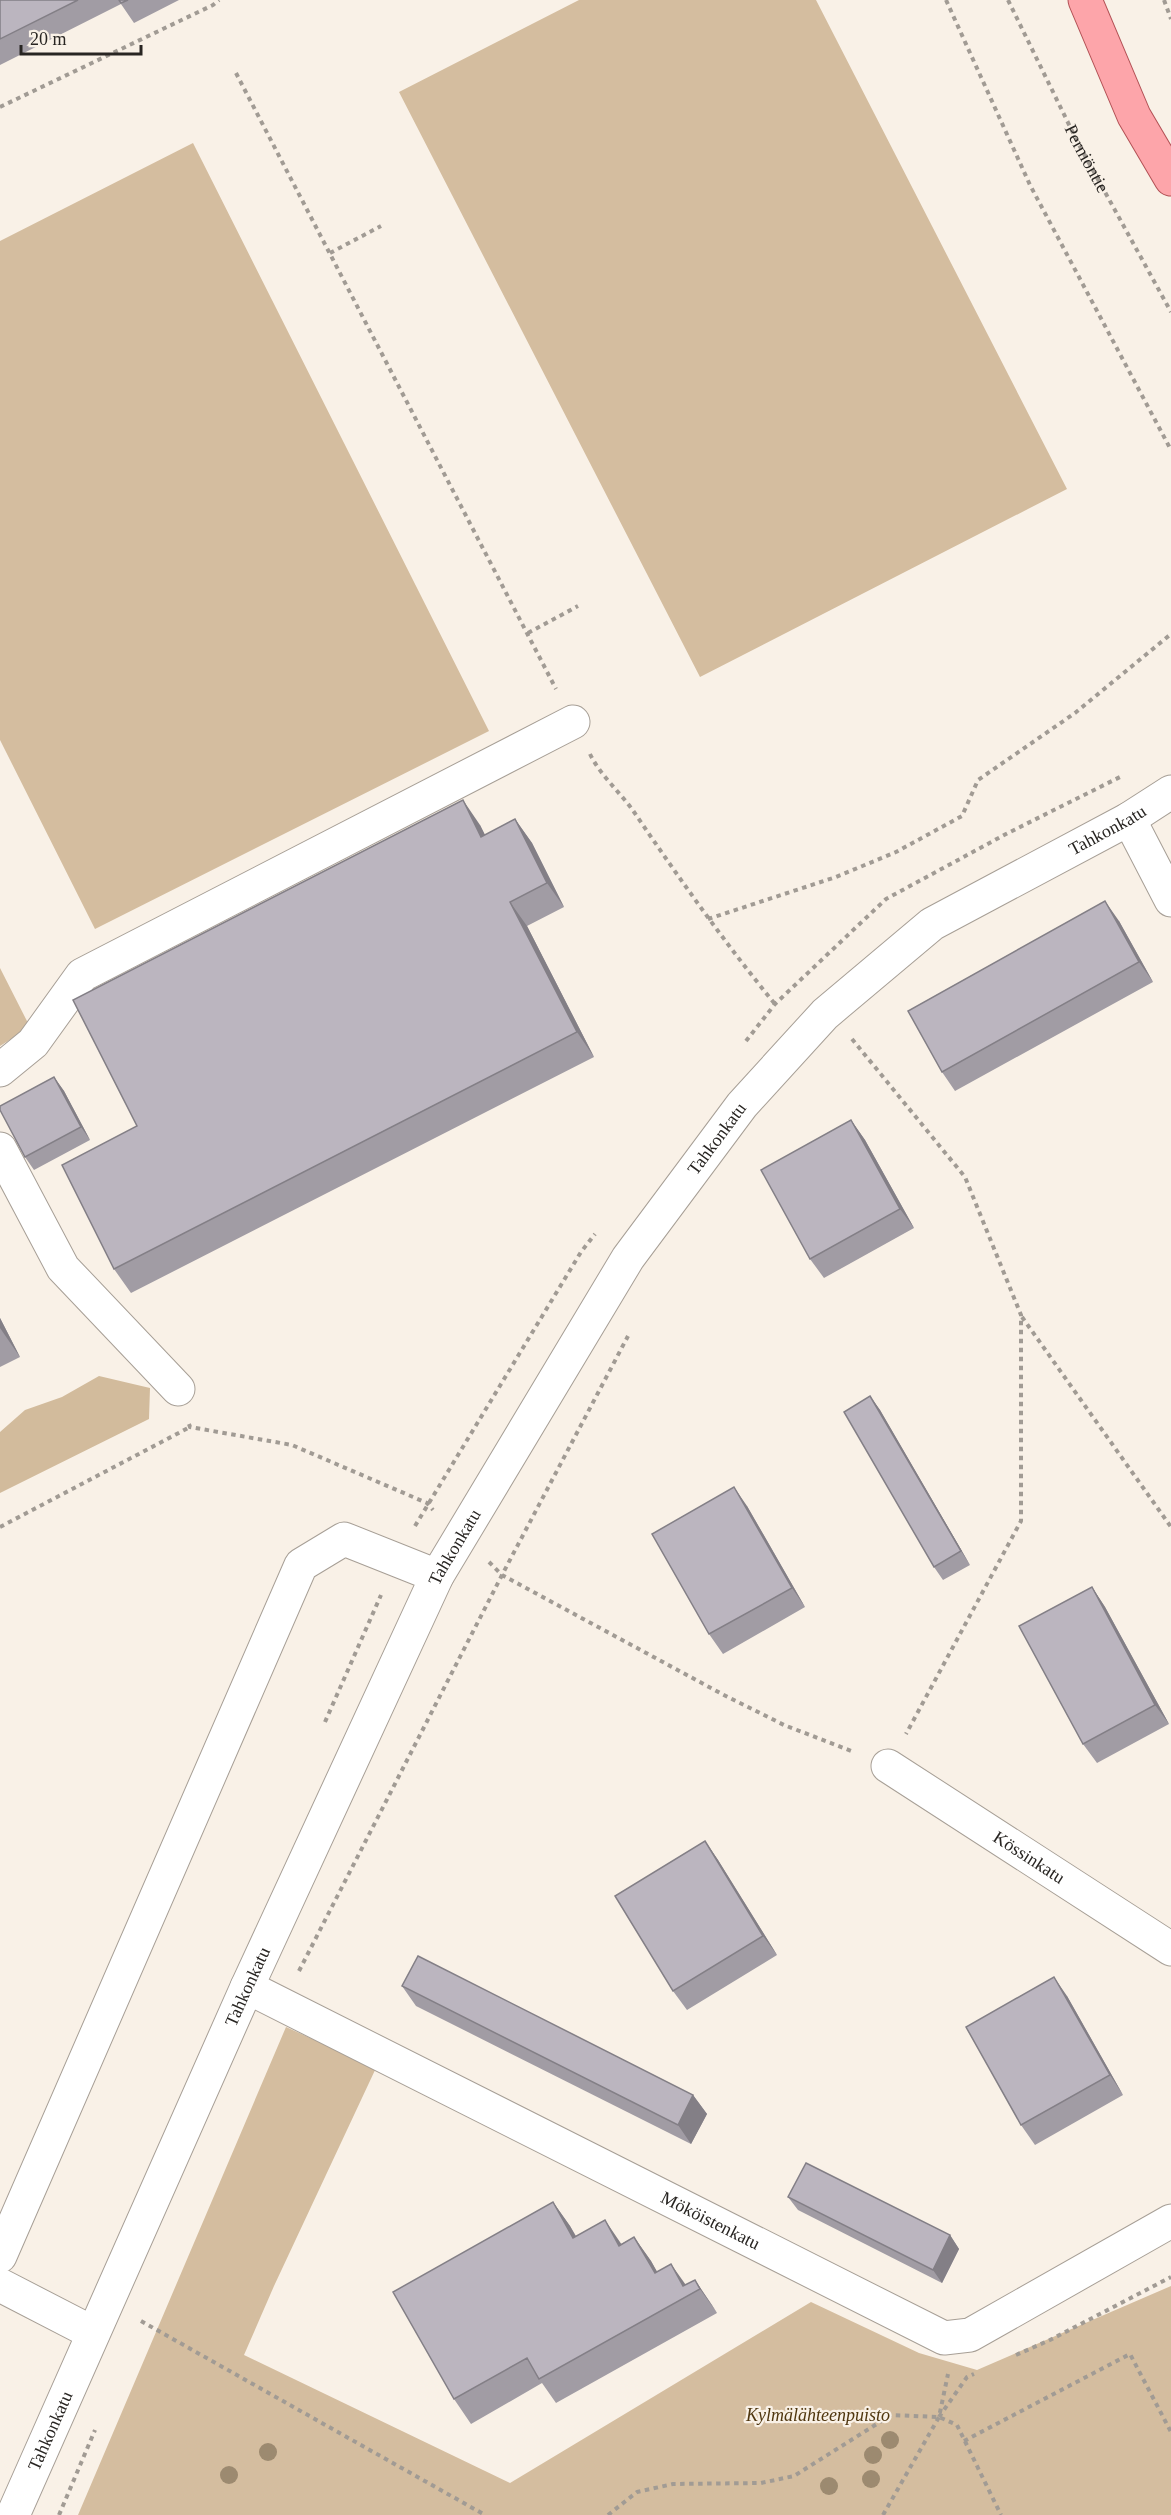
<svg xmlns="http://www.w3.org/2000/svg" width="1171" height="2515" font-family="'Times New Roman',serif">
  <style>
    .green { fill: #d4bd9f }
    .forest { fill: #d2bb9c }
    .lines { fill: none; stroke-linecap: round; stroke-linejoin: round }
    .minor-casing { stroke: #a79f96; stroke-width: 35 }
    .major-casing { stroke: #b25155; stroke-width: 35 }
    .path { stroke: #a19b94; stroke-width: 4; stroke-dasharray: 4.5 4.5; stroke-linecap: butt }
    .minor { stroke: #fff; stroke-width: 33 }
    .major { stroke: #fda5aa; stroke-width: 33 }
    .tree { fill: #9c8a70 }
    .wall { fill: #a19ca4 }
    .shaded-wall { fill: #837f86 }
    .building { fill: #bbb5bf; stroke: #837f86; stroke-width: 1.5 }
    .labels { text-anchor: middle; stroke-width: 4.5; stroke-linejoin: round; paint-order: stroke }
    .street-label { font-size: 18px; fill: #282522; stroke: #f9f1e7 }
    .park-label { font-size: 18px; font-style: italic; fill: #4f360f; stroke: #f9f1e7 }
  </style>
  <rect width="100%" height="100%" fill="#f9f1e7"/>
  <path class="green" d="M579,0H816L1067,489L700,677L399,92Z
    M193,143L489,731L95,929L0,740V241Z
    M0,968L30,1027L0,1046Z
    M286,2027L376,2068L274,2286L244,2355L510,2483L811,2302L919,2353L977,2370L1171,2286V2515H78Z"/>
  <path class="forest" d="M99,1376L150,1388L149,1419L0,1493V1432L25,1410L62,1397Z"/>
  <g class="lines">
    <g class="minor-casing">
      <g id="minor">
        <path d="M1129,819L1171,900"/>
        <path d="M0,1070L33,1043L82,975L573,722"/>
        <path d="M0,1149L63,1268L178,1389"/>
        <path id="s2" d="M888,1766L1171,1949"/>
        <path id="s3" d="M247,1987L944,2338L970,2335L1171,2221"/>
        <path d="M0,2256L301,1565L344,1539L437,1576"/>
        <path d="M0,2285L93,2333"/>
        <path id="s4" d="M13,2515L247,1987L437,1576L628,1258L742,1105L825,1014L932,924L1129,819L1171,792"/>
      </g>
    </g>
    <g class="major-casing">
      <path id="major" d="M1085,0L1134,116L1171,179"/>
    </g>
    <g class="path">
      <path d="M946,0L1030,185L1171,450"/>
      <path id="s1" d="M1008,0L1078,143L1171,312"/>
      <path d="M1164,0L1171,19"/>
      <path d="M236,73L556,689"/>
      <path d="M0,107L213,5L219,0"/>
      <path d="M330,253L381,226"/>
      <path d="M528,633L578,606"/>
      <path d="M590,754C600,775 620,792 634,812C679,878 724,942 775,1004"/>
      <path d="M708,919L836,877L896,852L962,816L978,780L1075,713L1171,634"/>
      <path d="M852,1039L965,1177L1021,1315V1521L906,1734"/>
      <path d="M746,1041L775,1004L886,899L1006,834L1122,776"/>
      <path d="M1022,1317L1171,1527"/>
      <path d="M189,1424L190,1427L292,1445L427,1503L433,1510"/>
      <path d="M415,1526L581,1252L595,1234"/>
      <path d="M0,1527L190,1427"/>
      <path d="M489,1562L502,1575L722,1694L784,1725L854,1752"/>
      <path d="M325,1722L381,1595"/>
      <path d="M299,1971L502,1575L628,1336"/>
      <path d="M141,2321L485,2515"/>
      <path d="M1016,2355L1050,2340L1171,2277"/>
      <path d="M939,2417L967,2377L974,2374"/>
      <path d="M964,2441L1130,2354L1171,2432"/>
      <path d="M59,2515L95,2430"/>
      <path d="M608,2515L637,2492L673,2484L761,2483L794,2476L891,2415L939,2417L957,2425L1001,2515"/>
      <path d="M883,2515L939,2417L948,2374"/>
    </g>
    <use href="#minor" class="minor"/>
    <use href="#major" class="major"/>
  </g>
  <g class="tree">
    <circle cx="890" cy="2440" r="9"/>
    <circle cx="268" cy="2452" r="9"/>
    <circle cx="873" cy="2455" r="9"/>
    <circle cx="229" cy="2475" r="9"/>
    <circle cx="871" cy="2479" r="9"/>
    <circle cx="829" cy="2486" r="9"/>
  </g>
  <path class="wall" d="M0,0H179L134,23L121,4L0,65Z
    M515,819L532,843L564,907L527,926L594,1057L131,1293L114,1269L137,1126L480,825L485,835Z
    M1119,921L1153,982L955,1091L942,1072Z
    M54,1077L64,1091L90,1140L34,1170L25,1157Z
    M851,1120L865,1140L914,1228L824,1278L810,1259Z
    M0,1318L20,1357L0,1367Z
    M870,1396L880,1410L970,1565L943,1580L934,1567Z
    M747,1506L805,1607L723,1654L709,1634Z
    M1092,1587L1105,1607L1169,1724L1097,1763L1083,1744Z
    M705,1841L718,1860L777,1955L687,2010L673,1991Z
    M402,1986L693,2095L707,2114L691,2144L416,2006Z
    M1067,1996L1123,2095L1035,2145L1021,2125Z
    M788,2197L950,2235L959,2249L942,2283L798,2210Z
    M553,2202L570,2226L576,2236L621,2244L634,2237L651,2261L657,2272L686,2285L695,2280L717,2313L556,2403L542,2383L471,2424L454,2399Z"/>
  <path class="shaded-wall" d="M463,800L480,825L498,861L481,837Z
    M515,819L532,843L564,907L547,883Z
    M1105,901L1119,921L1153,982L1139,962Z
    M510,902L527,926L594,1057L577,1032Z
    M54,1077L64,1091L90,1140L81,1127Z
    M851,1120L865,1140L914,1228L900,1209Z
    M0,1318L20,1357L0,1328Z
    M870,1396L880,1410L970,1565L961,1551Z
    M734,1487L747,1506L805,1607L792,1588Z
    M1092,1587L1105,1607L1169,1724L1155,1705Z
    M705,1841L718,1860L777,1955L763,1936Z
    M1054,1977L1067,1996L1123,2095L1110,2075Z
    M693,2095L707,2114L691,2144L678,2125Z
    M553,2202L570,2226L590,2262L573,2238Z
    M605,2220L622,2245L619,2246Z
    M950,2235L959,2249L942,2283L933,2270Z
    M634,2237L651,2261L672,2298L655,2273Z
    M671,2264L688,2288L683,2286Z
    M695,2280L712,2305L717,2313L700,2289Z"/>
  <path class="building" d="M0,0H78L0,39Z
    M119,0H128L121,3Z
    M463,800L481,837L515,819L547,883L510,902L577,1032L114,1269L62,1165L137,1126L73,1000Z
    M1105,901L1139,962L942,1072L908,1011Z
    M54,1077L81,1127L25,1157L0,1110V1106Z
    M851,1120L900,1209L810,1259L761,1170Z
    M870,1396L961,1551L934,1567L844,1412Z
    M734,1487L792,1588L709,1634L652,1534Z
    M1092,1587L1155,1705L1083,1744L1019,1626Z
    M705,1841L763,1936L673,1991L615,1896Z
    M418,1956L693,2095L678,2125L402,1986Z
    M1054,1977L1110,2075L1021,2125L966,2027Z
    M806,2163L950,2235L933,2270L788,2197Z
    M553,2202L573,2238L605,2220L619,2246L634,2237L655,2273L671,2264L683,2286L695,2280L700,2289L539,2379L527,2358L454,2399L393,2292Z"/>
  <g class="labels">
    <g class="street-label">
      <text dy="6" stroke="none"><textPath href="#s1" startOffset="177">Perniöntie</textPath></text>
      <text dy="6" stroke="none"><textPath href="#s4" startOffset="2054">Tahkonkatu</textPath></text>
      <text dy="6" stroke="none"><textPath href="#s4" startOffset="1550">Tahkonkatu</textPath></text>
      <text dy="6" stroke="none"><textPath href="#s4" startOffset="1064">Tahkonkatu</textPath></text>
      <text dy="6" stroke="none"><textPath href="#s2" startOffset="168">Kössinkatu</textPath></text>
      <text dy="6" stroke="none"><textPath href="#s4" startOffset="578">Tahkonkatu</textPath></text>
      <text dy="6" stroke="none"><textPath href="#s3" startOffset="519">Mököistenkatu</textPath></text>
      <text dy="6" stroke="none"><textPath href="#s4" startOffset="92">Tahkonkatu</textPath></text>
    </g>
    <g class="park-label">
      <text x="818" y="2421">Kylmälähteenpuisto</text>
    </g>
  </g>
  <path d="M21 45v9h120v-9" fill="none" stroke="#282522" stroke-width="3"/>
  <text x="30" y="45" font-size="18" fill="#282522" stroke="#f9f1e7" stroke-width="4.5" paint-order="stroke">20 m</text>
</svg>
